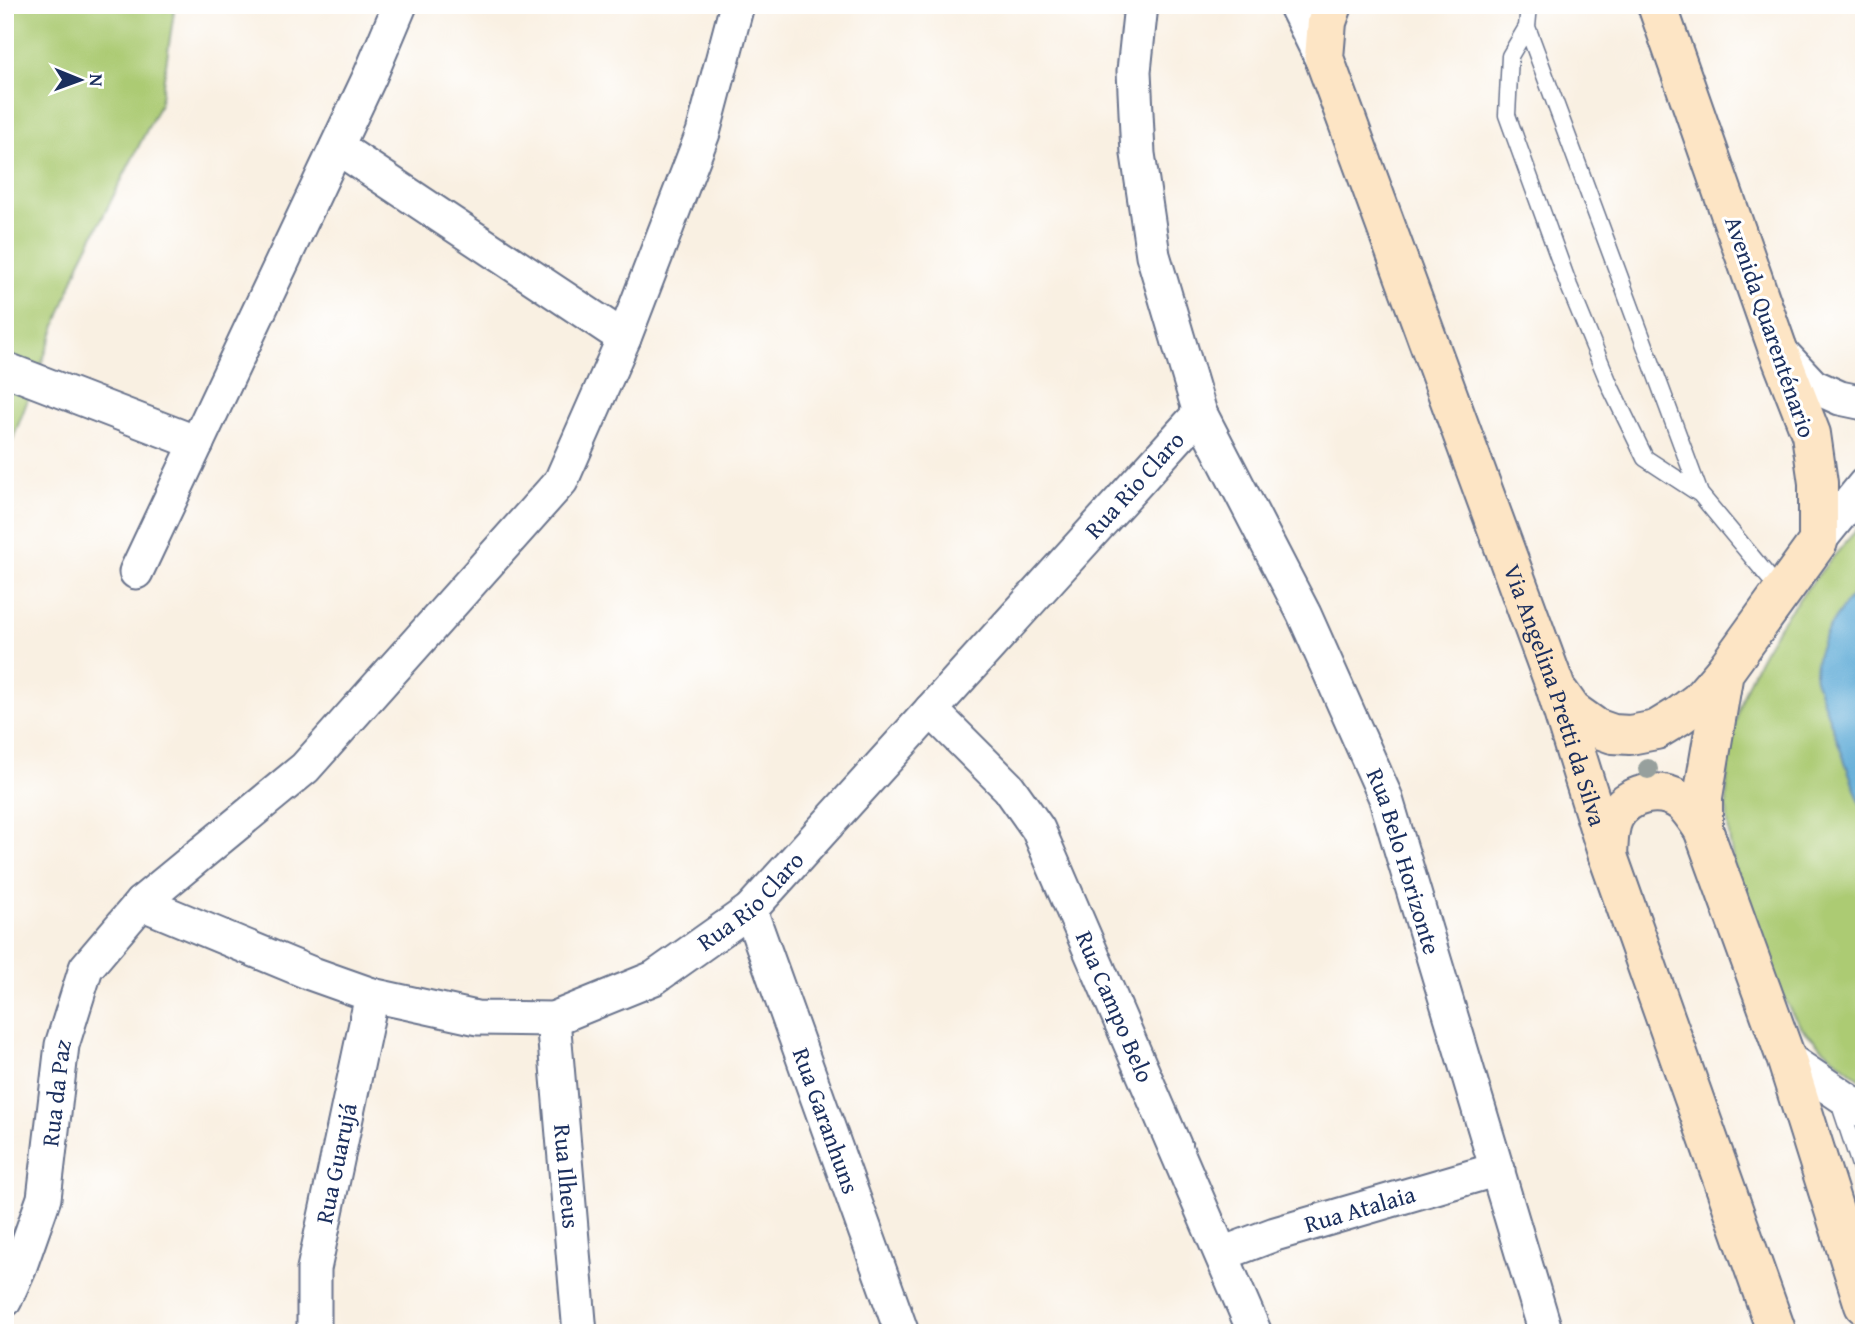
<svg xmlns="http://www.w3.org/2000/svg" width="1869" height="1338" font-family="'Gentium Book Plus',serif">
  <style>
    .green { fill: #accb73; stroke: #647d68; stroke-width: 2 }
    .water { fill: #5daad6; stroke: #3c6c9a; stroke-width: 2 }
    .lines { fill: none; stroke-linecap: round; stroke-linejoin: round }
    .service-casing { stroke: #69738c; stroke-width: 19 }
    .minor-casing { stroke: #69738c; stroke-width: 37 }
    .tertiary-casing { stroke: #69738c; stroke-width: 42 }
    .secondary-casing { stroke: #69738c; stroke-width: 42 }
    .service { stroke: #fff; stroke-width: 16 }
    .minor { stroke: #fff; stroke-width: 33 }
    .tertiary { stroke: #fff; stroke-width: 38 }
    .secondary { stroke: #fde5c5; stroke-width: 38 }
    .tree { fill: #97a09d }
    .labels { text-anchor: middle; stroke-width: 6; stroke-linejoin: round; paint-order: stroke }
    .street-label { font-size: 24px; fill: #1b2f5e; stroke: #fff }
  </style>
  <rect width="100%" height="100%" fill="#fff"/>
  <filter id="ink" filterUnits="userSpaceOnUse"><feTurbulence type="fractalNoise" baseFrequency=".0143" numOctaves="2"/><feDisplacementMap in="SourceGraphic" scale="14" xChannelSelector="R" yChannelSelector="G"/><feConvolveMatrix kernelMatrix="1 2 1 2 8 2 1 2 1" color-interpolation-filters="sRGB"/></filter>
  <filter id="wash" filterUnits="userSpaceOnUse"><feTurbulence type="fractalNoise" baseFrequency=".00686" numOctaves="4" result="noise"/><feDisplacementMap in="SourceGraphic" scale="28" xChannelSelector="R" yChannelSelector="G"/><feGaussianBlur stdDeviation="1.57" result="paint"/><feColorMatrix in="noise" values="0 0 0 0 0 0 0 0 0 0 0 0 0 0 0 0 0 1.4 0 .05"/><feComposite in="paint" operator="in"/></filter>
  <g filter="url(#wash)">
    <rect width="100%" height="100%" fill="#f9f0e2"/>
    <path class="green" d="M5,5H175L160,104L80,262L5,460Z
      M1864,521V1082C1845,1066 1824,1051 1807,1033C1792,1018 1784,998 1774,979C1731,892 1711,800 1740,706C1761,635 1817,576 1864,521Z"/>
    <path class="water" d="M1864,580V814L1815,679C1813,641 1841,609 1864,580Z"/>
  </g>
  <g filter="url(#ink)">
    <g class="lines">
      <g class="service-casing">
        <path id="service" d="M1529,5L1527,27L1700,494
          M1527,27L1510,56L1507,115L1569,286L1611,388L1645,458L1700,494L1781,592
          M1838,1099L1864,1177"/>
      </g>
      <g class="minor-casing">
        <g id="minor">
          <path id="s1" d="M1141,5L1134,71L1138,154L1153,255L1200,413L1304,614L1385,796L1546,1333"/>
          <path d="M337,147L624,338"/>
          <path d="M1782,353L1813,386L1840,398L1864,403"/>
          <path d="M5,369L197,443"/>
          <path d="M1818,542L1864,485"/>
          <path d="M136,572L370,76L400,5"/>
          <path id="s2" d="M931,710L1009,788L1038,829L1255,1333"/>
          <path id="s3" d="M141,903L310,973L372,995L477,1018L553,1019L654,978L750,910L1200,413"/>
          <path id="s4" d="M750,910L902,1333"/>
          <path id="s5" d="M553,1019L580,1333"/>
          <path d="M1786,1058L1864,1111"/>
          <path id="s6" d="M1222,1254L1275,1234L1498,1169"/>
          <path id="s7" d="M5,1300L20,1266L44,1198L62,1045L86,968L141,903L305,768L561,481L624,338L703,133L737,5"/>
          <path id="s8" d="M314,1333V1269L372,995"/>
        </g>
      </g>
      <g class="tertiary-casing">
        <path id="tertiary" d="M1298,5L1324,58"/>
      </g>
      <g class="secondary-casing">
        <g id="secondary">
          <path id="s9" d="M1333,5L1327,22L1324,58L1554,683L1608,856L1777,1333"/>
          <path d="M1724,672L1703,797V829L1786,1058L1864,1305"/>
          <path d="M1560,694L1572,711L1596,728L1613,734L1630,735L1656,730L1679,716L1699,701L1724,672L1818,542V483L1811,434L1777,347L1657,5"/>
          <path d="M1608,856C1609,843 1608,829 1614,817C1627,793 1660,786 1682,802C1690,809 1696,819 1703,829"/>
        </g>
      </g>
      <use href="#service" class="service"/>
      <use href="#minor" class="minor"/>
      <use href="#tertiary" class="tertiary"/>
      <use href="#secondary" class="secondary"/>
    </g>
    <circle class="tree" cx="1648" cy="769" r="10"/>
  </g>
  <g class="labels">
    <g class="street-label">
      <text transform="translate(1770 327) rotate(71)" y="8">Avenida Quarenténario</text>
      <text dy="8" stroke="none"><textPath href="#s3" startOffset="1232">Rua Rio Claro</textPath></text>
      <text dy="8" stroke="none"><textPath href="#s9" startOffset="732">Via Angelina Pretti da Silva</textPath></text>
      <text dy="8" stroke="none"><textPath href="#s1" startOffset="910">Rua Belo Horizonte</textPath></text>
      <text dy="8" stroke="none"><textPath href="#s3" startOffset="665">Rua Rio Claro</textPath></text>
      <text dy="8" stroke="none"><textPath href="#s2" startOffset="354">Rua Campo Belo</textPath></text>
      <text dy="8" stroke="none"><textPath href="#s7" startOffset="215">Rua da Paz</textPath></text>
      <text dy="8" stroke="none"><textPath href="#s4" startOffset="224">Rua Garanhuns</textPath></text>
      <text dy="8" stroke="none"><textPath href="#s8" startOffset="172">Rua Guarujá</textPath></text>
      <text dy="8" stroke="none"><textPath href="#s5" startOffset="158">Rua Ilheus</textPath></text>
      <text dy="8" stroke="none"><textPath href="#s6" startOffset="145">Rua Atalaia</textPath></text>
    </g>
  </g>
  <rect width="1869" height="1338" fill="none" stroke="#fff" stroke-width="28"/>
  <g transform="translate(80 80) rotate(91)" stroke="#ffffff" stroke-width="5" paint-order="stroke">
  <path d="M0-5L12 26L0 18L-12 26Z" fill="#1b2f5e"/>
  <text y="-10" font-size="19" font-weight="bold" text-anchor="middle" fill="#1b2f5e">N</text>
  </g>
</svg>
